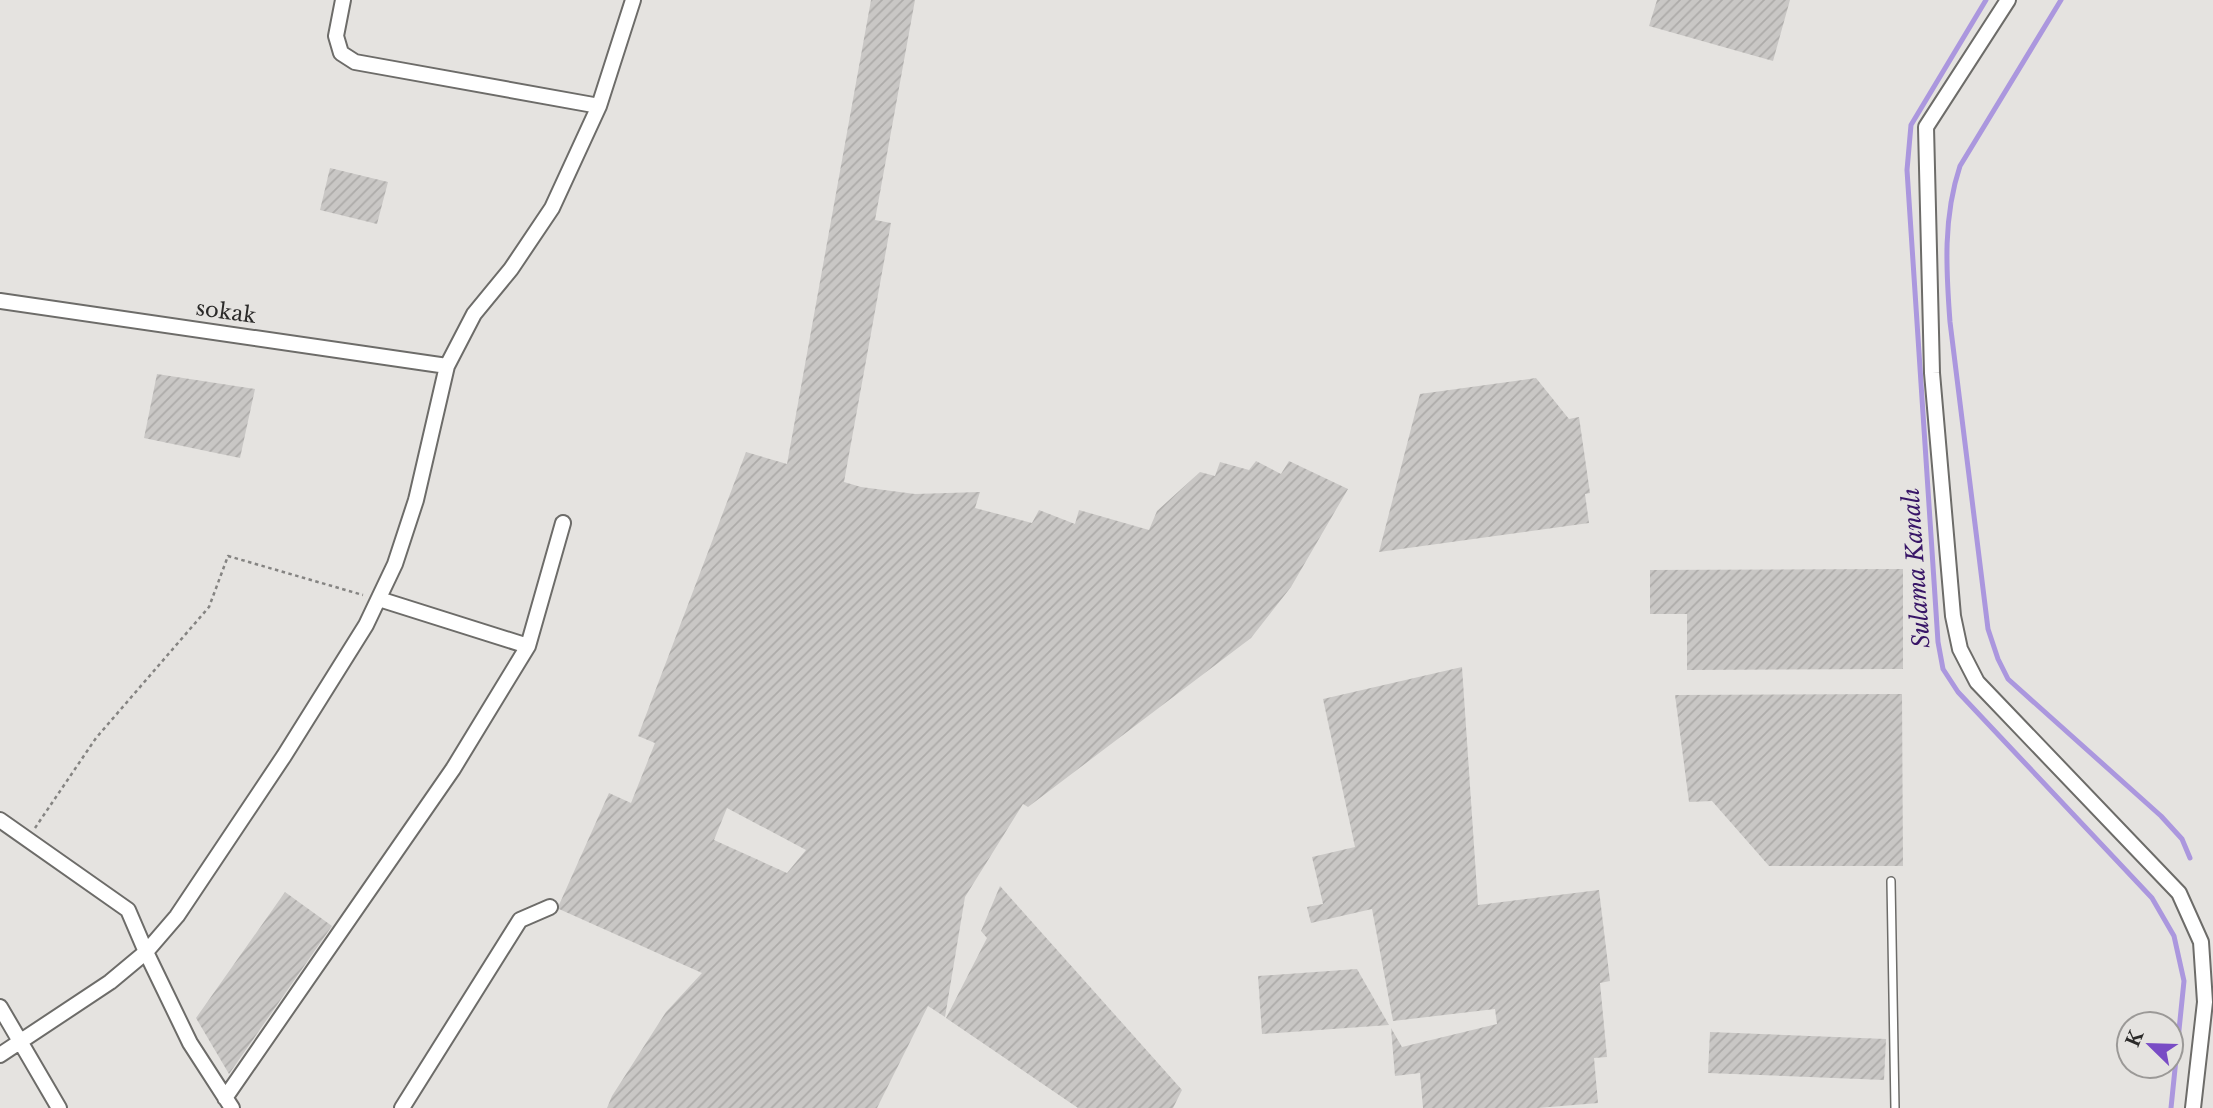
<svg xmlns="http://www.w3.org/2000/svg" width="2213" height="1108" font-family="'Libre Baskerville',serif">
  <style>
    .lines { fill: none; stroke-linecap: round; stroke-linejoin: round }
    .stream { stroke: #ab97de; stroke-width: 5 }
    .building { fill: url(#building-hatch); fill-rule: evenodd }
    .service-casing { stroke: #6d6c69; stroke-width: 10 }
    .minor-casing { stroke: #6d6c69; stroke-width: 18 }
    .path { stroke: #858482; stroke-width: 2.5; stroke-dasharray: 3.5 3.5; stroke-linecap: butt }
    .service { stroke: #fff; stroke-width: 7 }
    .minor { stroke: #fff; stroke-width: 14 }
    .labels { text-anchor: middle; stroke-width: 7; stroke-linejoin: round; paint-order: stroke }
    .street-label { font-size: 21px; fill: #2b2a29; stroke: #e5e3e0 }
    .water-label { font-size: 23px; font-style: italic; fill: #381567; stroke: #e5e3e0 }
  </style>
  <defs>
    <pattern id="building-hatch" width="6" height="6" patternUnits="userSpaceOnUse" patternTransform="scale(1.75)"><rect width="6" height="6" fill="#c9c7c5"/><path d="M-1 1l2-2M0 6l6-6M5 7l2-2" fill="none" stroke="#adaba9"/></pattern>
  </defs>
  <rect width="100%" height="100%" fill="#e5e3e0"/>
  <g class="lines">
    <path class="stream" d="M1986,0L1911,125L1907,170L1938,642L1943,669L1958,692L2152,898L2174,936L2184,981L2171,1108
      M2061,0L1960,166C1943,217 1946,269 1950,322L1988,629L1998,659L2008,679L2161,816L2182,839L2190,858"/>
  </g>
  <path class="building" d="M871,0H915L875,220L891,223L844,482L861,487L915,494L980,492L975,508L1032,523L1039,510L1075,524L1079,510L1149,530L1157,511L1200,472L1215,476L1220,462L1249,470L1256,461L1281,474L1289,461L1348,489L1291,587L1251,638L1028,807L1023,804L965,897L945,1017L928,1006L877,1108H607L612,1096L666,1012L702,973L559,909V905L609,793L631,803L655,743L638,736L746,452L787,464ZM727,808L806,850L787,873L714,840Z
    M1657,0H1790L1773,61L1649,26Z
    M330,168L388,182L377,224L320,210Z
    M157,374L255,389L240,458L144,438Z
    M1536,378L1569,419L1579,417L1590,493L1585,494L1589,523L1379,552L1420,394Z
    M1903,569V669L1687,670V614H1650V570Z
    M1462,667L1478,905L1599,890L1610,981L1600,983L1607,1057L1594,1058L1598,1103L1538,1108H1423L1420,1073L1395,1076L1391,1028L1402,1047L1497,1024L1495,1009L1393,1021L1372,909L1311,923L1307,907L1323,904L1312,857L1355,847L1323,699Z
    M1902,694L1903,866H1769L1712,801L1689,802L1675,695Z
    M1000,886L1182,1090L1173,1108H1078L946,1018L987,938L981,931Z
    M285,892L332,926L229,1074L196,1018Z
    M1357,969L1389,1025L1262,1034L1258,976Z
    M1710,1032L1886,1039L1884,1080L1708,1073Z"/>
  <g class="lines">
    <g class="service-casing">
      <path id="service" d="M1891,881L1895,1108"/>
    </g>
    <g class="minor-casing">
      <path id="minor" d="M343,0L336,36L341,53L355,62L599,106
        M2008,0L1926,127L1932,373L1953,616L1960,649L1977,682L2179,893L2201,942L2205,1002L2193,1108
        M0,301L447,366
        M379,599L528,646
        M0,820L128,910L146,952L190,1043L232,1108
        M0,1007L59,1108
        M0,1055L110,982L146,952L177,916L284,756L366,625L395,564L416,500L447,366L474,314L511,269L552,208L599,106L633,0
        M225,1098L453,769L528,646L563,523
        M402,1108L520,920L550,907"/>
    </g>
    <path class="path" d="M35,828L96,738L209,607L228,556L363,595"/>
    <use href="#service" class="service"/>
    <use href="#minor" class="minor"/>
  </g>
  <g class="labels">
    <g class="street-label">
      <text transform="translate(226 312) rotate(8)" y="7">sokak</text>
    </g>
    <g class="water-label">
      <text transform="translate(1916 568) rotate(-94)" y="8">Sulama Kanalı</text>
    </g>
  </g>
  <g transform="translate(2150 1045) rotate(293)"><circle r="33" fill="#e5e3e0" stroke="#9b9997" stroke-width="2"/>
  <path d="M0-5L12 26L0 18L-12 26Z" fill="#794cc5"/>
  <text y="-10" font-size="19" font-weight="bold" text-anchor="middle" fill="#2b2a29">K</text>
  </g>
</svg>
